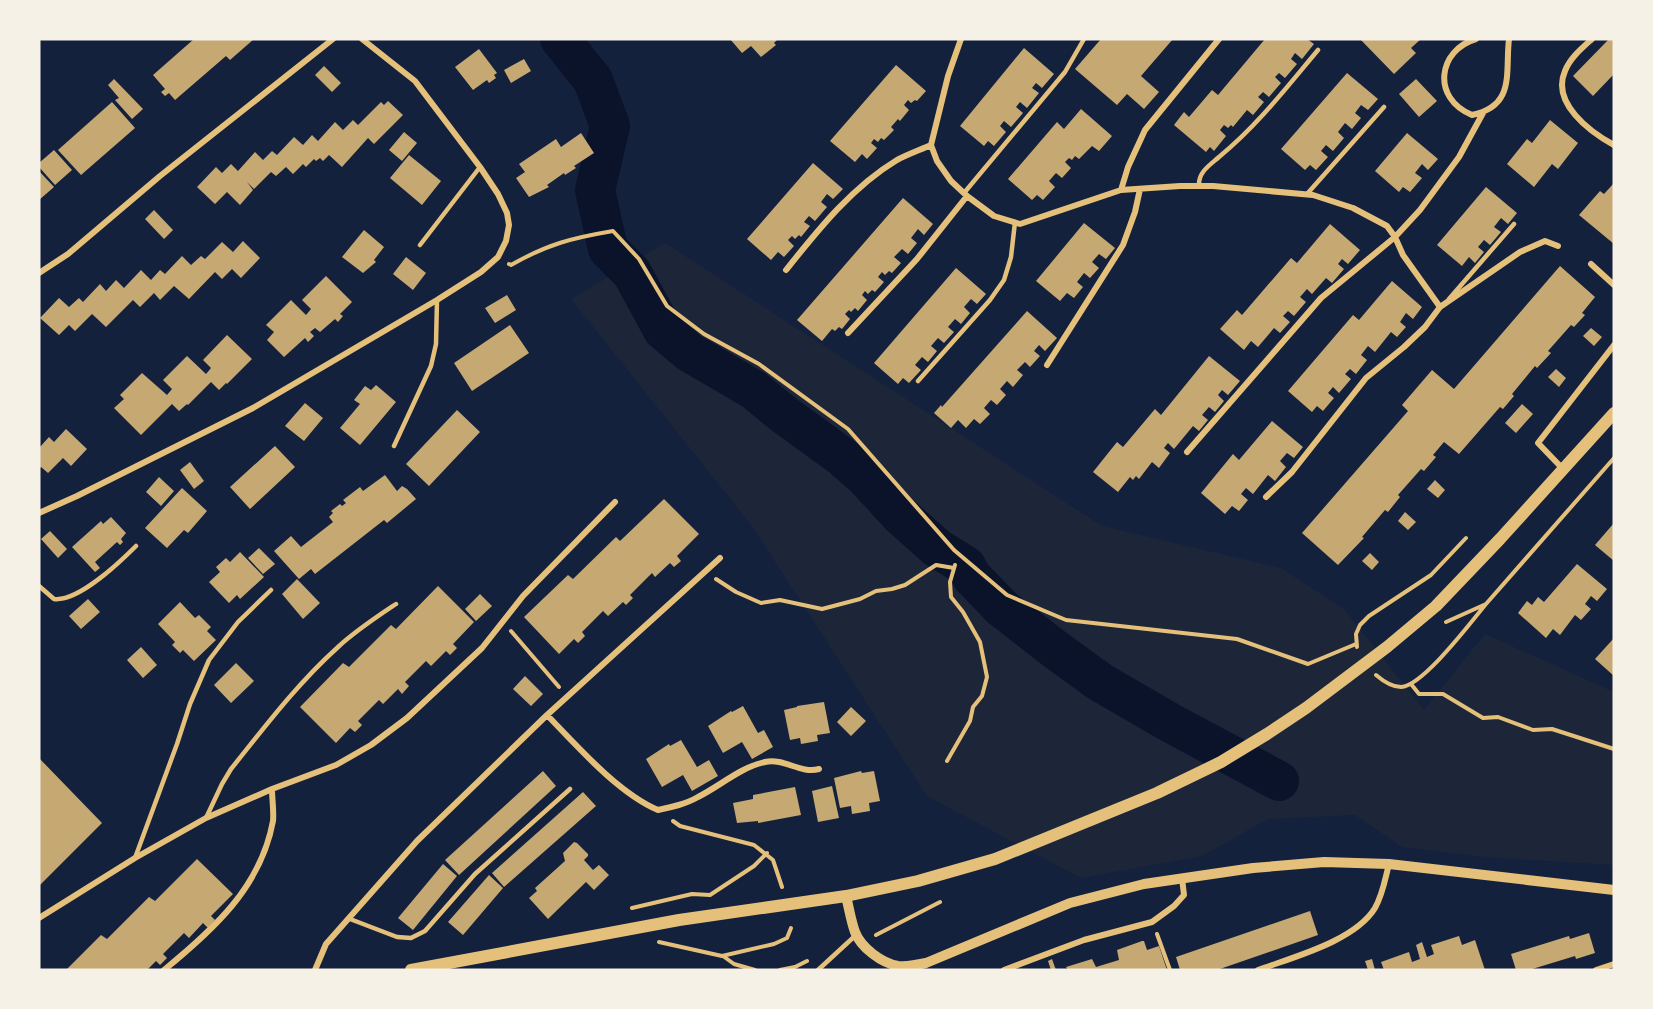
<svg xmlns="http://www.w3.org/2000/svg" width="1653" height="1009" font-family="'PT Sans Narrow',sans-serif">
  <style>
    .green { fill: #1d2539 }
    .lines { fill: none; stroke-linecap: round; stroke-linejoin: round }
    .river { stroke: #0b132b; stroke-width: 40 }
    .building { fill: #c6a872 }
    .path { stroke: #e5c07b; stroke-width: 4 }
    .service { stroke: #e5c07b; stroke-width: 4.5 }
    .minor { stroke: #e5c07b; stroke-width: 6 }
    .tertiary { stroke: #e5c07b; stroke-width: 10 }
    .secondary { stroke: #e5c07b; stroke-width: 12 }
  </style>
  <rect width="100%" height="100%" fill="#14213d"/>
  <path class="green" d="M665,243L1102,526L1281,568L1345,610L1424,710L1485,634L1614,692V865L1485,857L1402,847L1355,815L1268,819L1202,856L1081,878L927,796L752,526L571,299Z"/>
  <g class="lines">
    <path class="river" d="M560,39L593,80L610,126L595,190L608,249L632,273L663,330L689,352L754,390L782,413L841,456L865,477L900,515L937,548L966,566L972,577L1002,608L1052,647L1100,682L1169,722L1279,781"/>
  </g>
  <path class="building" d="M194,39H254L230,60L226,56L175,100L169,93L165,96L161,92L165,89L153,75Z
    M730,39H778L774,43L776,45L761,57L751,46L742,53Z
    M1101,39H1173L1141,76L1159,92L1144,109L1127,94L1117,105L1075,69Z
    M1265,39H1307L1314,44L1302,59L1295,53L1291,59L1297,64L1285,78L1279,73L1275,77L1281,83L1269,97L1263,92L1258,97L1264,102L1253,115L1247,110L1233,127L1231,125L1228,128L1224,125L1220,130L1226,136L1214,151L1210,147L1206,152L1174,125L1184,112L1189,117L1212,90L1218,95Z
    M1360,39H1421L1411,48L1416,53L1394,74Z
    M1609,39H1614V74L1593,96L1573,76Z
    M1024,48L1054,74L1042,88L1036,83L1032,88L1039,93L1027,108L1020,102L1016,107L1023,113L1011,127L1004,121L1000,126L1006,132L994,146L988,141L984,146L960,126Z
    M479,49L497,73L494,75L496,78L489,83L487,80L473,90L455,67Z
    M524,59L531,71L511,83L504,70Z
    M896,65L926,91L917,101L915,100L911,103L908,100L904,105L909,110L900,121L898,119L891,127L894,130L884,140L881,138L878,142L874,139L871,143L877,148L867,159L862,154L855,162L830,141Z
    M324,66L341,83L332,92L315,75Z
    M1347,73L1378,99L1368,110L1361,105L1355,113L1361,118L1352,129L1345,123L1338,132L1344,138L1333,151L1326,145L1321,151L1328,157L1316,170L1310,165L1305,170L1281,149Z
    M114,79L143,109L132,119L115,100L119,98L108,85Z
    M1416,79L1437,101L1419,117L1399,94Z
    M388,101L403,115L374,144L368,138L342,167L329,155L323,161L320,158L316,161L314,159L306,167L303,164L293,174L286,167L276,176L271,172L254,189L247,182L253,190L240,205L227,192L215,204L197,187L216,167L222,173L231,164L238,171L255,152L263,160L272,151L277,155L294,137L303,145L312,135L318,141L335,122L343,130L353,120L358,125L381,102L384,105Z
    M112,102L135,128L81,175L58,150Z
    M1081,109L1112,136L1099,151L1092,146L1079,159L1075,156L1072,160L1069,158L1065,162L1071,168L1062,178L1056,173L1049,181L1055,187L1043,200L1037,195L1032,200L1008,179L1057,122L1064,129Z
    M1550,120L1578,143L1558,169L1552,164L1534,187L1507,164L1527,139L1532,143Z
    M404,132L417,143L402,161L389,150Z
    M581,133L594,153L574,166L576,168L565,175L564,173L547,185L549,187L529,197L516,178L525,172L519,164L556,139L561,147Z
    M1407,133L1438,159L1428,170L1422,164L1415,173L1422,178L1410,192L1403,187L1399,192L1375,171Z
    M54,150L72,170L55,185L39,167V163Z
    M409,155L441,181L422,205L390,178Z
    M813,163L843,189L833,199L827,194L821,202L827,207L815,221L809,216L804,222L810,226L801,237L799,235L795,239L792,236L788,240L794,246L784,257L778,252L771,260L747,239Z
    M39,171L54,187L39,200Z
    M1614,183V244L1579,215L1600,191L1604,194Z
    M1486,187L1517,213L1508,224L1501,218L1494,227L1501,232L1490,245L1484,240L1478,247L1484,252L1475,263L1469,257L1462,266L1437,245Z
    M903,198L933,224L924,235L918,229L911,238L917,243L908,254L902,249L894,257L901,263L892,273L889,271L885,275L882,272L878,277L884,282L875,292L872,290L868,294L865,291L862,295L867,300L858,311L855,308L851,312L849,310L845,314L850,319L842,329L839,327L835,331L832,329L822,341L797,320Z
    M154,210L173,230L164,239L145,219Z
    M1084,223L1115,248L1106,259L1099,254L1092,262L1099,268L1090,278L1084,273L1077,282L1083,287L1074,298L1067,293L1060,301L1036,281Z
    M1330,224L1360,250L1348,264L1342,259L1338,264L1344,269L1332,283L1326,278L1312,294L1307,289L1300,297L1306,302L1294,316L1288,311L1283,316L1290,322L1280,333L1274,328L1258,347L1251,341L1244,350L1220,329L1237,310L1242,315L1291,258L1297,263Z
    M364,230L384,247L374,260L376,262L363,273L342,257Z
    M243,241L260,258L241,278L232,269L222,279L215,272L189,299L174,286L160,300L154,293L140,307L133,300L106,327L92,314L75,331L69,325L59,335L40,318L59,298L69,307L79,298L83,302L100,284L106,291L116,280L124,288L141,270L151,280L160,270L165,274L182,256L191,265L201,256L205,259L222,242L233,252Z
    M406,257L426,273L413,290L393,274Z
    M1560,266L1595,297L1582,313L1585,315L1574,327L1571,325L1548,351L1551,353L1537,368L1535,366L1512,394L1514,396L1503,409L1500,407L1459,454L1444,442L1433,455L1436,457L1424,471L1421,469L1398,495L1400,497L1388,512L1385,510L1362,537L1364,538L1338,565L1302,533L1408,411L1402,405L1432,370L1454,389Z
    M956,268L986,294L977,304L971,299L964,307L970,313L961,324L955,319L948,327L954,332L944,343L938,338L931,346L937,351L928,362L922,357L915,365L921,370L909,383L903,378L898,384L874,363Z
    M326,276L352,302L340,314L343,316L338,322L335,319L320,332L315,328L310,332L314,336L308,342L305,338L284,357L267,340L274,332L266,325L291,300L306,315L311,309L302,300Z
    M1392,281L1422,307L1413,319L1406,313L1400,322L1406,327L1397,337L1391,332L1375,352L1368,346L1361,355L1367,360L1356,374L1350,369L1345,374L1351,379L1339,393L1333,387L1328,393L1334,398L1323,411L1317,406L1312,412L1288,391L1353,315L1359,320Z
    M507,295L516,310L495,323L485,308Z
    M1027,311L1057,338L1045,351L1039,345L1034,351L1040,356L1030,367L1025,362L1017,370L1023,375L1013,387L1007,381L1000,389L1006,395L997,405L991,400L984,408L990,414L980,424L974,419L966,428L958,420L951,428L934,413L941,405L942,407Z
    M510,325L529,353L472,391L454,363Z
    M1591,328L1602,337L1594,346L1583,336Z
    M227,335L252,359L227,384L226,383L219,390L211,382L188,405L187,404L179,411L172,404L141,435L114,408L124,399L120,395L142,373L167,395L172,389L163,380L187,356L206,374L211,368L203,360Z
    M1209,356L1240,381L1228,395L1222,390L1218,395L1224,401L1215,412L1209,407L1202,415L1208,420L1199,431L1193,426L1174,449L1168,443L1164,448L1170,453L1159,468L1152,462L1139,479L1136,476L1133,480L1130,477L1118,492L1093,472L1117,442L1123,447L1155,409L1161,415Z
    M1556,369L1566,378L1559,387L1548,377Z
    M376,385L396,402L360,445L340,428L360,404L354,400L365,386L371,390Z
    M305,403L323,418L304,441L285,426Z
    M1522,404L1533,414L1516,433L1505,423Z
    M457,410L480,432L429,486L406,464Z
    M1272,421L1303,447L1294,458L1287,453L1280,461L1286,467L1275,481L1268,475L1253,494L1246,488L1241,494L1248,500L1239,511L1232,506L1225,514L1201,493L1233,454L1239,460Z
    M66,429L87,449L71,466L63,458L48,473L41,467L39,469V448L49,437L54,442Z
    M275,446L295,467L250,509L230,487Z
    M190,462L204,481L194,489L180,470Z
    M385,475L397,491L402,486L407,489L416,499L387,523L384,520L315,574L311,569L299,579L274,551L291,536L301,547L333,522L329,517L333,513L331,511L340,504L342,506L346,503L343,500L360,487L363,491Z
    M159,477L174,491L161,506L146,492Z
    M1435,480L1445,490L1438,498L1427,489Z
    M182,488L207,511L188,533L184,530L167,548L145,528Z
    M664,499L699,534L677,556L681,561L674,567L670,563L655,577L652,573L630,595L633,598L626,605L623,602L608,616L603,611L582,632L585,636L578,643L574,639L559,654L524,617L568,575L573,579L616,537L620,541Z
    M1405,512L1416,522L1408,530L1398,521Z
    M111,517L126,533L121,539L123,542L120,545L117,542L95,562L100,568L95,572L72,547L101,521L103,524Z
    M1614,523V561L1595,545Z
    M50,531L67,549L58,558L41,539Z
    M259,548L275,564L263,574L248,558Z
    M240,552L264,577L240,599L237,595L229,603L209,582L220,572L216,567L226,558L230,562Z
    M1370,553L1379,562L1372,570L1362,561Z
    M1577,564L1607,589L1597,601L1591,596L1585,604L1591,609L1581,620L1575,615L1560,635L1553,629L1546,638L1518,613L1527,601L1532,605L1538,597L1544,602Z
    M297,579L320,603L303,619L282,594Z
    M438,586L474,622L453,644L457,648L450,655L446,651L431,666L426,661L405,682L409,686L402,694L398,689L383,704L379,700L358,721L362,725L355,732L350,728L336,743L300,707L343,663L349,667L391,625L396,629Z
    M480,594L492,606L476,621L465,609Z
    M88,599L100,612L81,629L69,616Z
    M180,602L195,618L199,615L211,627L207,631L216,640L194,661L183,650L180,653L172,645L175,642L158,624Z
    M1614,638V676L1595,659Z
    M141,647L157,665L143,678L127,660Z
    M236,663L254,681L231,703L214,685Z
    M525,676L543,694L531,706L513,689Z
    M824,702L830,733L817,735L818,741L801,744L800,738L790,740L784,710L797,707V706Z
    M743,706L758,733L764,730L773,747L752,759L742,742L723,753L708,726L731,711L732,712Z
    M851,707L866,721L851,736L837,722Z
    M681,740L697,767L709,760L718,776L692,791L683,775L662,787L646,759L669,744L670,746Z
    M39,758L102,823L39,886Z
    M543,771L556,786L459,875L445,860Z
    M861,771L862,773L874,771L880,801L869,803L870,811L852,814L851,806L840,808L834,778Z
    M832,786L839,818L818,822L812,791Z
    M795,787L801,815L758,823V821L737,823L733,803L753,799V795Z
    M583,792L596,806L504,887L492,873Z
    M574,842L577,843L588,854V856L584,860L593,870L599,865L609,875L594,890L586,882L548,919L529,898L537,891L535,888L565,861L563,853Z
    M197,859L233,894L211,916L215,920L208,928L203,923L189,938L184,933L163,954L167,958L160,965L156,961L147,970H66L101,935L107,939L149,897L155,901Z
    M443,864L457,876L413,930L398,918Z
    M489,875L503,888L463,935L448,922Z
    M1310,911L1318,935L1217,970H1180L1176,957Z
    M1589,933L1595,953L1576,959L1575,956L1529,970H1516L1511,954L1569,936L1570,939Z
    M1459,936L1462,945L1475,940L1485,970H1384L1381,962L1409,952L1412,962L1420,959L1416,945L1422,942L1427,957L1434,954L1431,945Z
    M1142,941H1144L1147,950L1159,946L1167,970H1068L1066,967L1092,959L1096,967L1119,960L1117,950Z
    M1052,959L1056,970H1051L1048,961Z
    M1372,959L1375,970H1368L1365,961Z"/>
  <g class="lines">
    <path class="path" d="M509,264L511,265C548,244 572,238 613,231L639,259L667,306L704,334L759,364L848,429L954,550L1007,595L1066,620L1237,639L1308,664L1356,644
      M716,579L736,592L761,603L780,600L822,609L860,599L876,591L892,589L905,585L936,565L954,568
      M1446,622L1486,604L1614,458
      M511,631L559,687
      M1357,647L1356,634L1360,625L1369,616L1431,575L1466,538
      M1376,675C1383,681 1391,687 1401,687C1423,686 1471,622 1486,604
      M1411,684L1419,694H1443L1483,718L1498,717L1533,730L1552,729L1614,749
      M947,761L970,721L973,707L982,696L987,677L980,642L963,612L951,597L950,582L955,565
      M673,821L680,826L754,845L773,860L782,887
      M632,908L692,894L710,895L754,866L767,853
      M1157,934L1170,970
      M876,935L940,902
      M659,942L722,956L774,944L787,938L791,928
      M723,956L734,964L755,970
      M780,970L795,967L807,961"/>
    <path class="service" d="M1199,186C1198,172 1210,165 1219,157C1257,126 1287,87 1318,50
      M964,193L1065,72L1084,39
      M1307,194L1384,107
      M420,245L480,167
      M1449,299L1514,224
      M918,381L990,300L1004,280L1011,257L1015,222
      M394,446L431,366L436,344L437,300
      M39,586L54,599C78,602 120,562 136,546
      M206,818L222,784L231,769C264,728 297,684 337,648C355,631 375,618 396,604
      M135,858L177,744L190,704L209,660L238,622L271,590
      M350,919L397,937L411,938L425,931L475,874L570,789
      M818,970L856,935"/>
    <path class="minor" d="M961,39L948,76L931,145L937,161L951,181L967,196L994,216L1020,224L1121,190L1180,186H1213L1313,195L1353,208L1387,226L1395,237L1403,255L1440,307L1425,327L1404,347L1366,378L1292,472L1266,497
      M1476,39C1438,50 1431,98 1472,115C1516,106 1505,72 1509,39
      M1592,39C1582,48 1570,58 1565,71C1551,103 1590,132 1614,145
      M1121,190L1128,167L1145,130L1219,39
      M1591,264L1614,285
      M786,270C818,230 852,187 897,160C908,154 920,150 931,145
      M39,273L68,254L160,176L333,39
      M1440,307L1520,252L1545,241L1558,246
      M848,333L917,259L967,196
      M1047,365L1123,245L1135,212L1140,189
      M1187,452L1321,298L1395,237L1420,210L1459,157L1483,113
      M1563,469L1538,443L1614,345
      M39,513L77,496L253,408L437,300L481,272L498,257L506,241L509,225L507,213L498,194L480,167L415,81L362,39
      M547,715C577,746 618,793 658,810C672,807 686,804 698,797C720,786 741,767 765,762C785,758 800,774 819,769
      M39,918L135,858L206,818L272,789L336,765L371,745L407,718L482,648L523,596L615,502
      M164,970C213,930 261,887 273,821C274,811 272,799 272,789
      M315,970L326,944L417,841L547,715L720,558
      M1004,970L1084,940L1152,922L1174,906L1184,895L1182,878
      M1258,970C1293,957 1355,941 1375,908C1383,894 1385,879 1389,864
      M1596,970L1614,964"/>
    <path class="tertiary" d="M846,896C849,908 851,921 855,932C861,948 882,963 898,966C908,967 917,965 926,963L1070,903L1144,884L1253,868L1324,862L1389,864L1614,890"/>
    <path class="secondary" d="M411,970L679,920L846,896L918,881L995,859L1157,793L1221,762L1267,734L1306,708L1387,647L1436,606L1500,539L1614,413"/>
  </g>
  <rect width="1653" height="1009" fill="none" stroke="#f6f1e7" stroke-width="81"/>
</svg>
